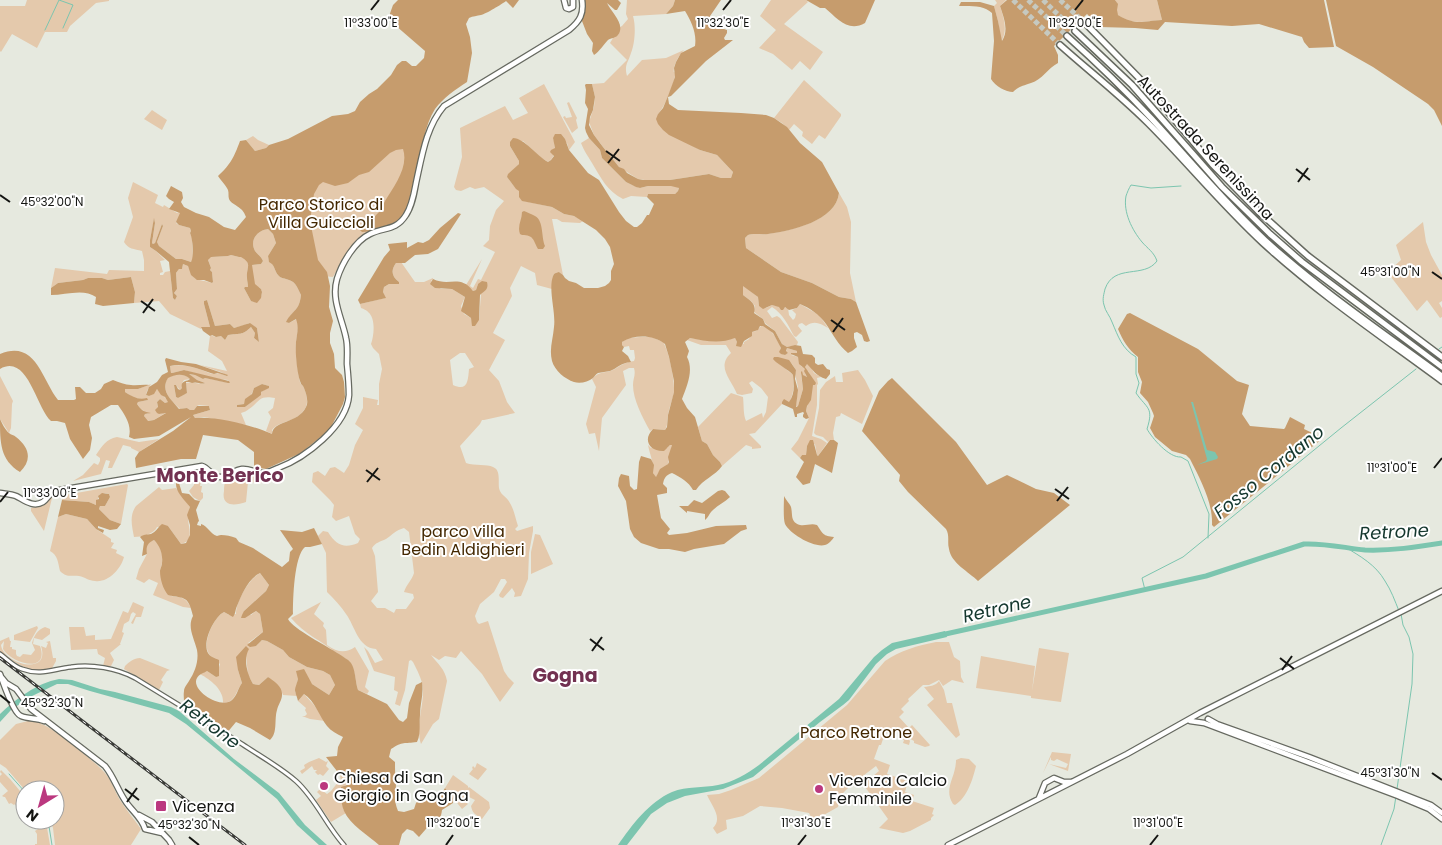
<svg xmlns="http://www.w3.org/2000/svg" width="1442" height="845" font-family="Poppins,sans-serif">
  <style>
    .green { fill: #e4c9ac; fill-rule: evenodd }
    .forest { fill: #c69c6d }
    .water { fill: #7cc5af }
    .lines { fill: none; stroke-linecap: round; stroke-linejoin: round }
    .stream { stroke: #7cc5af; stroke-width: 1 }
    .river { stroke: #7cc5af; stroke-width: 5 }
    .highway-tunnel { stroke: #c6c9c0; stroke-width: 5; stroke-dasharray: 5 2.5; stroke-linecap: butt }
    .minor-casing { stroke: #666960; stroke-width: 5.5 }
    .major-casing { stroke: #666960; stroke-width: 7 }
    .highway-casing { stroke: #666960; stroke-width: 8 }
    .minor { stroke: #fff; stroke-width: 3 }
    .major { stroke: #fff; stroke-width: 4.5 }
    .highway { stroke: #fff; stroke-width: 5 }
    .rail-casing { stroke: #3a3b37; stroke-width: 3 }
    .rail { stroke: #fff; stroke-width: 1; stroke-dasharray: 4; stroke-linecap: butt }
    .ticks { fill: none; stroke: #141512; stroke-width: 2 }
    .poi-dot { fill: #bb387f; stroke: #fff; stroke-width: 2 }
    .labels { text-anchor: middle; stroke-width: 4; stroke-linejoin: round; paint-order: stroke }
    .street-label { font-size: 16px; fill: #141512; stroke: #fff }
    .park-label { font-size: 16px; fill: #432700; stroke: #fff }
    .poi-label { font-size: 16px; fill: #141512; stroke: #fff; text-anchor: start }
    .water-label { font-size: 18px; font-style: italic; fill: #14372e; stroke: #fff }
    .quarter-label { font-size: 19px; font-weight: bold; fill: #723151; stroke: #fff }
    .ticks-label { font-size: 12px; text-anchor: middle; fill: #141512; stroke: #fff; stroke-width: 4; stroke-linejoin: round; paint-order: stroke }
  </style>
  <rect width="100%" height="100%" fill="#e6e9df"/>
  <path class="green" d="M27,0H109V1L96,3L70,26L67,32H45L37,48L12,34L1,52L0,51V6H25Z
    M627,0H675L673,6L666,14L633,16C636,26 635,43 631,53C628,63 624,65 627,76L642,60L666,58L684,50C680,54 675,62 674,68C673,76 675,68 675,76C674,84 664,108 658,114L688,143L700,150L717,155L733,172L731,178H721L709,174L670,180L651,181L638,179L619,167L610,156L594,135L589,122L594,107L595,97L592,84L604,83L627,60L610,43L613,38L618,35L620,27L622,26L628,19L626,14Z
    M771,0H806L808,2L784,24L823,52L810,70L800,61L792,70L773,54L759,48L776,30L760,16Z
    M995,0H1006L1000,6C1004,19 1008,30 1001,42L998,21L994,6L997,3Z
    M1115,0H1157L1162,20C1145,21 1131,26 1117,14V3Z
    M804,80L841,114V116L825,139L819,135L812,144L802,136L803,132L794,124L789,130L782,123L774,118Z
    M544,84L575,142L569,150L567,143L553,138C556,146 556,157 548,162L540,157L523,141L510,146L519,161V164L507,177L514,186L519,190L524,201L552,207L564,214L574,216L583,221L580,223L562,222L557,219H552L563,275L559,272L553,275L552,289L537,285L535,273L521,266L510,288L512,296L493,333L505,340L489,370L499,381L507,402L515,413L484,420H482L480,424L460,446L466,463C475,466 487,464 493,467C501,470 498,481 499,488C500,494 505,496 508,500C514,508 515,517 518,526L515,529L517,531L533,526V531L529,553L528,579L521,596L514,597L515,593L512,588L503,598L500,597L499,595L507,582L505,579H501L494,592L480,604L475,616L477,622L479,624L488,621L504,671L508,677L514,683L500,702L482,674L461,651L456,658L445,656L439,660L431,655C438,664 445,669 447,681L439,719L433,724L421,744C415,726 424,707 423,688C422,679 417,670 413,662L411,660L409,661L405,690L400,706L395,704L398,692L394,690L395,677L374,671L364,647L368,651L375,663L383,660L376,649C358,648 355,626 346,614C341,606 334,599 327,592L326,553L318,536L323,531L328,532C336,545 344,549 358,543L360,539L355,534L349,516L336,521L332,517L334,505L330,500L312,482L313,473L318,471L325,476L330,468L335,467L344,473L349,465L355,445L363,430L355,424L363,408V397L378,400L377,405H379V384L382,369L379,354L373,348L371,344C374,336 376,318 368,312C368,311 362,308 361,308L360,304L385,298L383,292L384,287L389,284L399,282C391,276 391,270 396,263L401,262L415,282H424L433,278V279L431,281L441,289H452L465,297L461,306L464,314L471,318L472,322L479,320L481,294L478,284L476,290L473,291L466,285L482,259L470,286L473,288L478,279L481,280L495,252L483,246L489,240L490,226L496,210L504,201L484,187L475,189L470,187L461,191L456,190L454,187L462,157L460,128L505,106L513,120L528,113L519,98ZM460,353H465L474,367L469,369C468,380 468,392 453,385L450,360ZM404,528L409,532L414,573C412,580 406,585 404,592L413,594L414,598L406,609H396L394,613L385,608H377L371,601L378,592L375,556L372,548C376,542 380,542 386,539C392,535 396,530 404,528Z
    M569,102L577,118L576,120L578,128L572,133L563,117L565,116L566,118L572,117L567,103Z
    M152,110L167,120L162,130L144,119Z
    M410,133L406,210C402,216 396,222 389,226C382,229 374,229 367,234C356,242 339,265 333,277L322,276L275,184Z
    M253,136L258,140L269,145L266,148L255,151L246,140Z
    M589,138L600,150L602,158L626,182L632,185L640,188L648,186H676L679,188L678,191L675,194H648L647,197L631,196L623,199C607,191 601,178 592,163C588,156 584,151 581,143Z
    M133,182L158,195L155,203L163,207L164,205L177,213L179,212L181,213L176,223L179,225L190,228L191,231L190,233L192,237L193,260L191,262L182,259H176L159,246L157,242L163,226L162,224L155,243L153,244L152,243L155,223L154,219L150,240V247L156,251L165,260L160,261L163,272L160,273V275H163L165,272L170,271L173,298L175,300L177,296L174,293L177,289L176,273L179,269H182L183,264L188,266C196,283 196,278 212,283L213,282L212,272L210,270L211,268L208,260L210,257L228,256L231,255L239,257L241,256C253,264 246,267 247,279C247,281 248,284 248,287H245L244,288L251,301L257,302C261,298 264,292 260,288C259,287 257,287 256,286C252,281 252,271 252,265L261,264L263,261C261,256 258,255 255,251C249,240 258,230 268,229L273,234L276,243L268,256L269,261C275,265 274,270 278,275C281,279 285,278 289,280C296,282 298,289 301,295C299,312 293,309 287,322L289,323L297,319C299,327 297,334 296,342C295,351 298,374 300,382C302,387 302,383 304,388C307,395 309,404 304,410C295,423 280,420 272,430V434L266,431L271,417L268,412L273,408L275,398C258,395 260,402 249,409C247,411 244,412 241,413L246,425L204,417L195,418L193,415L210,410L209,406L199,405L197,406L194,410H190L187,408L180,409C171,400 160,391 168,377C175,374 184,373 190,379L184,380L182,383V388L180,390L179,389L176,385H174L176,397L178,398L184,394L187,393L186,383C192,381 199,385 205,383L197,380L188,374L195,375L203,379L205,378L230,383L228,380L211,378L184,370L172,373H171L170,366C179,364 190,366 199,369C206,371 212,376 219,373L227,376L221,372L200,365L227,371L222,361L208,351L210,336L211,335L215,337L221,336L225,340L228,335C239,333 242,336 251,327L255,333L254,338L259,342L257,328L249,323L245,325L234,328L230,324L215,326L207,300L204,301V304L210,327H202L201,329L170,314L159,301L134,303L135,292L131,277L108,280L102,278H88L83,280L58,283L51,288L55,268L107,274L109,270L144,271V260L142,251C134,249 128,249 124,242L133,217L128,198ZM262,384L269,386V387L261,392L260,395L245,407H237V405L244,404L246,399C251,396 252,394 254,388Z
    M839,193L847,207L851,222L850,273L856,302L851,299L839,297L812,283L781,272L746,248L745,238L748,235C754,233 761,235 767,234C790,231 836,221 839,193Z
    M1423,222L1426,242L1431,255L1442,275V301L1439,303L1442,308V317L1440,318L1427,300L1417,311L1388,273L1391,269L1401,260L1396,245Z
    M743,285L758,297L759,306L766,308L772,305L788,308L789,315L793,320L795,318L796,314L792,310L797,308L800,304L819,315L828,328C820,323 814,320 806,326L802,323L799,324L798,326L802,331L796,337L794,336C788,325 783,314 772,307L767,311L772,318L777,316L780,318L798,342L797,345L787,347L782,344L775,331L765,323L763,319L754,312L755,306L751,301L743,295Z
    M762,325C772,330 777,338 781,348L780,350L784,355L788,353L786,352L787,348L797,351L798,353L791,355L798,357L801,366L806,369L805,367L807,363L811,367L814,373L821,377L817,378L818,384L817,385V405L812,436L821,439L827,443L818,456L817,455L815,444L807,446L806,455H802L800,458L791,449L798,440L809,418L806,411L808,403L810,401L813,380L808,371L805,373L807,378L801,374L803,389L798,406H796L798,387L795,374L796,370L792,364L785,359L777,363L780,364L793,375C794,385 794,394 789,403L782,402V404L755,433L749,434L761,446V448L752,449V447L746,445L722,466L720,462L713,455L707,444L702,441L698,427L731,393L743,397C744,405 743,414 746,421L762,413L763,418L766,412L768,397L761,388L752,381L749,383L753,389L752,393L742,395L737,394C731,379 716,367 731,353L726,345H701L687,340L690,338L712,341L735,338L737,342L744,344V342L749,339L752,332L756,331Z
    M640,337H652L663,342C669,351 675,381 674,392C673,399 669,407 668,415C667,420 668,425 665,430L653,429L650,431C643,418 633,400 633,385C633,378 636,375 634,368H629L623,371L626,385L602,418L599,451L595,433L589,434L586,424L596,387L592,379C600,370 606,374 615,369C621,365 626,362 634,361L635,358L634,350H630L629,346L624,347L622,345V342L628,338Z
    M858,370L865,380L873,396L872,399L862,424L841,413L840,416L836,417L833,433L834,440H830L828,442L823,437L816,435L814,433L819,408L820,390L826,382L835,376L836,382H843L842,373Z
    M0,376L13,401L12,404L11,428L9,433L0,419Z
    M151,384L147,391L146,395L149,396L153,394L157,389L169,402L165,403L160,399L157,402L159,414L167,412L154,420L147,421L144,416L145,414H149L141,409L137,404L138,402L148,400L134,398L125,392V389H138Z
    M117,437L139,442L159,439L139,452L131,448V447L123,445L112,468H108L110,461L106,460L101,474L73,481L83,475L94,463L98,465L100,461V458L96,455C102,446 106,439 117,437Z
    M648,445L651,448H667L670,445H672L668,464L658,473L656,478L653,473C654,463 650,455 648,445Z
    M241,471L261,475L267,483L248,482L246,502C235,506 221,507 224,491C224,487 224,483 227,479C231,476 237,473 241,471Z
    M199,480H201L200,486H202L201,492L203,493V498L200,501L193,497L189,491L194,485V482Z
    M127,484L128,485L121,524L110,520L99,509L100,506H105L110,497L109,494L105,493L99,495L96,505L89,502L62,500L63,497L65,495Z
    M159,487L162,490L176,488L190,507C189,511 188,516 188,520C189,529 194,541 181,544L168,526L157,527C154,534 142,537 134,537C132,526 129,516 136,506Z
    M53,494L52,498L44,531L31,511V508L46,504Z
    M66,514L87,519L96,529L111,539V542L114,543L111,548L117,550L116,553L124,557C121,569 108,583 95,581C89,581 85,577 79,576C71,575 67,578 60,571C58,563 58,555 50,551L58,517Z
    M535,534L540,535L553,564L531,574V552Z
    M154,540L159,545L162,554V563L160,571L171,596C182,597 186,598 191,608L183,607L153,595L158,583L149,579L144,583L136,579L139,569L147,554L146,547L149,542Z
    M260,573L269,585L266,591L244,611L251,615L256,611L260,614L263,632L248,643L256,646L262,640L267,641L283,650L289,657L307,667L323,671L330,675L335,685L329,695L312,684L298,679L295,692L297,696L283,695L281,690L268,677L259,685L253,684L248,675L246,655L238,663V670L242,683C236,691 235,703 223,703C224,690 211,680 200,674L207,671L216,677L220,664C216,661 210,657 208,652C203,641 214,617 224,612L229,615L236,614C236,601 249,579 260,573Z
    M133,602L144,607L141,617H136L133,624L131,623L136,614L133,612L131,614L129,621L124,624L122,632L124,633L120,644H121L110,653L114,660L111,666H103L105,658L98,654L97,649L71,650L69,627H84L86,636L95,635V640L111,639L123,611L128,613Z
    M321,602L314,614L324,623L323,626L326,630L327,645C337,652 345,654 355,647L369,671L365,687L369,691L367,694L358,690C355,681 356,671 350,663C347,658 342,657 338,654C322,641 304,634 291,618Z
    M37,626L38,628L30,642L14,640V635Z
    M45,627L50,629V634L42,640L34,638L33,644L40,646C50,674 12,664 3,649L4,641L1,645C3,664 51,677 41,646L46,648L48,643L46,642L50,641L53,658H56V661L51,670C31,675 15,663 0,651V641L9,637L10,641H11L10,647H12V649L16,650V654L17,656L20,657L23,654L31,655L35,650L32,643C34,636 37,630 45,627Z
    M936,642H949L954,657L960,661L961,677L964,683L952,680L943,686L939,680L929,685H923L908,699L909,701L901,709L904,712L899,717L909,728L912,725L930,745L933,742L929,746L925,747L914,743V741L907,737L910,741L909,745L903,743L904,740L902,739V737L899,735L900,733L890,729L888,733H885L881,745H879L874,759L890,765L887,774L896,777L898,782L900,779L908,781L905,792L914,795L912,801L934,808L932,814L934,815L931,818V820L910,831L903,833L879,828L888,819L863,784L879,771L876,766L851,785L840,796L838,807L813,821L809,813L782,808L760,806L743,816L726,820L727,829L717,834L713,828C723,818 712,806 707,795L719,794L731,790L759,778L847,705L885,661C901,650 917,646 936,642Z
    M1039,648L1069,653L1061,702L1031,698V696L976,688L981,656L1035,666L1032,691Z
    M140,658L170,670L167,671L161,680L163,682L159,690L124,669L125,666C129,662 134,658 140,658Z
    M939,681L944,690L947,703H952L960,735L956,738L927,705L934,699L924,687C931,686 935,686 939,681Z
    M304,694L314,705L325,721L310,719L302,716H305L307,714L305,710L306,708L298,701Z
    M28,721L41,722V724C51,726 97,763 105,773C112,781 115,792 120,800C127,811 134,819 141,829L131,845H55L53,828L50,820H55V790H25L6,768L0,764V740L16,724Z
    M1052,752L1071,754L1068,771L1049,764L1066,768L1068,764L1057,759L1054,761L1051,760V757L1043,773Z
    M319,758L326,762L328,761L326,766L329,769L324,775L323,776L320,774L318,775L315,772L317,770H314L312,766L302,774L300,771L305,768L304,765L309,762Z
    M961,758L969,759L976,766C973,779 967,798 955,805L953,804C943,788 956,778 956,760Z
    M477,763L487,769L478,780L469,774L473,769L472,768L473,766L475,768Z
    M1,770L10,779L25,797V821L17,812L19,811L15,804L14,805L11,803L9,804L5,797H4L2,796L8,791L0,782V776L2,774L0,772Z
    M340,775H344L352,780L344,786L343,809L346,813L331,822L316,800L321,796L317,792L320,789L327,794L331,791L339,781H341Z
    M453,775L468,786V788L469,787L489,802L490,808L482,819C476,814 473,815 471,806L475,800L465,795L461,801L462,802L463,800L468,804L462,809L445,788Z
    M32,820H45L46,822L50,845H35V844H37V834L35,831L38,829Z"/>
  <path class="forest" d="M398,0H519L513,8L506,1C502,4 486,14 481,15C477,16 473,16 469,18L466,24L470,37L472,53L467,82C456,89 443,98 435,109C415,140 422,202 395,223C390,226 385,227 380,228C374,230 368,232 362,232L359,229C364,224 372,220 377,214C381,211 383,205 385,201C394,186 409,167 403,149L396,150L390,153L369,172L359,175L348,183L335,186L323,182L319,185L314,194L310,221L318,260L327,272L330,286L329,307L333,321L330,333V343L334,354L335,368L342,375L344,382L345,397L343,404L331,427L323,435L301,453L266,469L254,467V452L238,440L203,435L196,459H181L136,468L135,458L139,452L173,431L191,417L159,436L134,439L129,437C132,425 125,415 118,405H111L91,417L89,425L92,438L90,450L83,459L70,439L65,423L57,421H51C36,408 28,353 0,369V354C36,339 42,380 58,400H74L76,399L75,387H80L86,393H95L101,389L104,384L113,380C119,382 125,385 131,385C137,386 143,384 149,385L138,389H125V392C133,397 138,400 147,398L148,400L138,402L137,404C141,410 144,412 151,413L145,414L144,416L148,421L154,420L166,413L159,414L157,413L155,410L158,407L157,402L160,399L165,403L168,402L165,397L161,395L157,389L154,394L149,396L146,395L149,387L157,382L162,375L168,372L165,360L166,358L181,362L196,364L228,375L227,376L218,373L214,374C201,370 184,362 170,366L171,373H172L184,370L229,381L230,383H228L205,378L203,379L195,375L189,374L197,380L205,383C201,385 197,381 192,383L189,382H186L187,393L178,398L176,397L174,385H176L178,389L180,390L182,388C180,380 187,382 190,379C184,373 175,374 168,378C160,391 171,399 179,409L187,408L190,410H194L197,406H209L210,410L193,415L195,418C217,416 251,425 272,434C273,420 298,424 306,407C309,402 306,393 304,388C302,383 302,387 300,381C297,372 295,352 296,342C297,334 299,327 296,319L289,323L286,322C293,309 299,312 301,295C298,289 296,282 289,280C285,278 281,279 278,275C274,270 275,265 269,262L268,256L276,243L273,234L268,229C258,230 249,240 255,251C258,255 261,256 263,261L261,264L252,265L255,284L261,289L262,292L261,298L257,303L251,301L244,288L245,287H248C248,284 247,281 247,278C246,267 253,264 241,257H239L231,255L228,256L211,257L208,260L211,268L210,270L212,272L213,282L212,283L204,280H197L191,275L188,266L183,264L182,269H179L176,273L177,289L174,293L177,296L175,300L173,298L169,262L156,251L150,247V240L154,218L155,223L152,243L153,244L155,243L162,224L163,226L157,242L159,246L176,259H182L191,262C194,257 193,239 190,233L191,231L190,228L179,225L176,222L180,213L169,209L174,202L169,199L166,196L171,186L182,192L183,198L181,202L184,207L196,213L209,217L224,227L235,230L246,217C242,205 232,206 229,199C228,196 229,193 228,190C226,185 221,181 218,176C231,164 234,157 240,141L246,140L255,151L266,148L269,145L288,139L332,116L348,114L355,111L360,102L369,94L377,89L391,75L397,65L402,61H406L412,66H416L424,58L425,51L388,19L393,5Z
    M582,0H618L621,3L617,10H615L607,3C611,12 626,24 618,35C616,38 611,38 608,40C603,45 600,51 594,55L592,51L593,43L587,34L582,21Z
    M675,0H721L706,22L712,25L727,30V33L724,38L725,40H733L706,61L671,96L668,97L669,104L678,110L741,113L766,115L774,118L787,127L800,143L822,162L839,193C836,221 791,231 768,234C761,235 754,233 748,235L745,238L746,248L781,272L812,283L839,297L851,299L856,302L870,341L867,342L864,341L862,335L857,332L854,333V338L857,347L852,351L848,353C838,345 833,334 826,324C820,315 810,308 800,304L797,308L789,310L785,307L783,310H781L779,307L772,305L763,309L759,306L758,297L743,286V295C749,300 757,303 754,313L763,319L765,324L775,331L782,344L787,347L795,345L801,346L803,354L812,355L815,358V363L818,365L823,364L827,369L830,370V374L826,379C816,376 813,370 807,364L805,367L816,383L815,385H813L811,400L807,406L806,411L809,418L806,419L803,417V415L804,413L803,412L797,414V417H795L793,409L782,404V402L784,399L789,402C795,394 794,385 793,375C788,369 778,365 773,359L774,357H778L789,360L796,370L795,379L798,390L796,407L798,406L803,389L801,372L802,371L803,375L807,377L804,371L805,369L799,364L798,357L791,354V353H797V351L787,348L786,351L788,353L785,355L781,354L779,352L781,348L773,333L763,326H760L758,330L752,332V336L744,341L741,347L736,346L737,342L735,338C720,344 705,341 690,338L685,342L689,351L687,357C694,370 687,386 682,399L687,408L695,417L702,441L707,444L713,455L720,462L722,466C715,476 703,479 696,490H693C689,482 680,477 672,473C666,475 664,478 663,484L667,488V493L657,495L661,518L670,529L667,533L669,535L687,533L716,526L746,525L747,529L741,531L724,544L694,549L685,552L669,549H659L641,543L634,537L630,529L626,501L618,486L619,478L621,474L629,476L630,486L634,490L637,489L639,462L641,456L651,459L654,465L653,473L656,477L660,469L668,464L669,462L668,457L672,445H670L664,451C650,452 642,440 653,429L665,430L667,427L668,415L674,392V381L669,357L665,344C654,335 635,334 622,342V345L624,347L622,351L628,356L631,362C620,363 618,368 610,371C606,372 602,372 598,373C596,374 594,377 593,378C588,382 580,384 574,382C565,379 555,371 552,361C549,349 553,339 554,327C556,312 548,290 553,276C554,273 556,273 559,272L563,275L565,278L569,281L576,283L584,288H598L605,286L609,283L611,280V271L614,264L610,247L605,239L596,230L574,216L564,214L552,207L522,201L519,197V191L516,189L507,177L508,174L519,164V161L510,146V142L513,138C524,138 537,156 548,162L551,160L554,156L550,152L551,150L555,148L553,138L555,134H561L565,139L569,150L588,173L599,180L619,212L626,221L634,227H637L642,223L647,215H649L654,204L647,197L648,194H675L678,191L679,188L671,186H648L640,188L636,187L626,182L602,158L600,150L589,138L586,132L585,128L588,109L585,103L586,90L585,85L586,84H592L595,97L593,110L590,117L589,125L594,135L603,147L619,167L624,169L627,173L638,179L643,180H670L709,174L721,178H731L733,172L717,155L700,150L669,135L663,130L658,124L656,119L658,114L663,108L668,96L675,77L674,68L676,62L681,53L695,46C697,33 691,21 685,11L666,14L673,6Z
    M806,0H875L865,23C848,33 837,18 825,8H820Z
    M1007,0H1115L1118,4L1117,10L1118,15C1137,26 1142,21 1162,20L1157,0H1324L1334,47L1309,48L1304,42L1302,37L1259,24L1232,26L1165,22L1158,30L1135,28L1100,27L1087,14L1054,46L1058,55V63C1048,68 1042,80 1031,83C1023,86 1019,86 1013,92C1006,92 995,86 991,79L994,41L992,13C984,5 970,6 959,6L961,2H980L994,6L998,21L1002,41C1009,30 1004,18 1000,6Z
    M1326,0H1442V126L1434,110L1428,104L1373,67L1336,46Z
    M524,211C527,212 531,214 535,216C544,221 541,237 545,246L543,249H538C533,240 534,235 522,235L520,234C517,226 522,220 522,212Z
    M458,213L461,214L438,249L428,254L415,255L405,263H396C391,270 391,276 399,282V284H389L384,287L383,292L386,298L360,304L358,300L384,257L390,250L388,244L407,242V248L418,242L423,243L429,240L440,228Z
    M131,277L135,292L134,303L103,306L95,304L96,297C84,288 65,295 51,295V288L58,283L83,280L88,278H102L108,280Z
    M433,279C449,287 460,274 473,291L476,290L478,284L482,281L487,282C489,290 484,291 480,295L479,320L475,326H472L471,318L461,311L465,297L452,289L435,288L430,284Z
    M207,300L215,326L230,324L234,328L250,323L257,328L259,342L254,338L255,333L251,327C242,336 239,333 228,335L225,340L221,336L216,337L212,335L210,336L203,331L201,327H210L204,304V301Z
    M1130,313L1198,349L1237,381L1249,385L1242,414L1250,426L1284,429L1285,428L1290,417L1305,425L1304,429L1323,438L1214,527L1212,525C1213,502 1200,479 1190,459L1186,455L1172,451L1155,437L1150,428L1154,416L1153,413L1148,402L1140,393L1142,382L1138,372V357C1128,349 1123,341 1118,329L1127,314Z
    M892,378L956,442L987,485L1007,475L1036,489L1054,493L1070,505L978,581C969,572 951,563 949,549C947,542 950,536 946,529L908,492L899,481L900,475L862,431L879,391L888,381Z
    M262,384L269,386V388L261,392V395L245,407H237V405L244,404L245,399L252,394L254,388Z
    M0,419C2,423 5,430 9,433C11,435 14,435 16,437C30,448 32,460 20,472C0,460 0,442 0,419Z
    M810,440H813L817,455L818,456L830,440H834L838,443L832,473L815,464L810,483L803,485L796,477L804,462L800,458L802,455H806L807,446Z
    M176,482L179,483L182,493L189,494L195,500L200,501L196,510L199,521L198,522L197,525L201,526V524C208,526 210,534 217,536C218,536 219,535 221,535C226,535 231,536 236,538L239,542L253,548L282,567L289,561L290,552L293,549L280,530L302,532L314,528L322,544L310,547H305C294,556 293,599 293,614L288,619C293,629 327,646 339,654C343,657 348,659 351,663C356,671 355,681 358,690L387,704L399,720L403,722L407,718L409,703L416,685L422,682C424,694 420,703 420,715C419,724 421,734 417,742C404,744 403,741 391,749L389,757L395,762C395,770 395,776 396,783C396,795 393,799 398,811L404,812L414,809L416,803L420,799L425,800L440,796L445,788L453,798V803L442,810C441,817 440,821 432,822L419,837L413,831L407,829L402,834L399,845H379C368,835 350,825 344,811C341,804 341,794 341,787L347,785L351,779L344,775H340L326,757L337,756L338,747L343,737C337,734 331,731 327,726C319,716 315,701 304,694L298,701C294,687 294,693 298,679L296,671L304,669L312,684L329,695L335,685L330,675L323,671L307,667L289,657L283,650L267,641L262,640L256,646L250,647L247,645L263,632L260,614L256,611L245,618H241L242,615L244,611L266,591L269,585L260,573C248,579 242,594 237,606C235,610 236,613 233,617L224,612C214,617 202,642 208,653C210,657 215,658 219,660V676L216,677L207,671C204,673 199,674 197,678C190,690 221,710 232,700C237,696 238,688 242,683L238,670L236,657L246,646L249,649C243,659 247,674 253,684L259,685L268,677C274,681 283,687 282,695C282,700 278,705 277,710C274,720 278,733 270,740L250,728L236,722L226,734L183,707C185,699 183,698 184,691C184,688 187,684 189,681C195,672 199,661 197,650C194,638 187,627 193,616C188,595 185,599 168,595C163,589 160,579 160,571C160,570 162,565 162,563C163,554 160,546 154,540C147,543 146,547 147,554L142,556L144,542L140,537C144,534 146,535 151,534C156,532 158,527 162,524L168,526L181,544L186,543L190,535V525L187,515L190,507C184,499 175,492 176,482Z
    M722,490L725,491L730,497C725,502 718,505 713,510C709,513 709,517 705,520V514L687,511V513L679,506H688L694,500L702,503L718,491Z
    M102,493L109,494L110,497L105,506H100L99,509L110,520L121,524L117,529L110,530L98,526V528L104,530L103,533L96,529L87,519L66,514L58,517L62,500L89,502L96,505V500L99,499L98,496Z
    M784,496C786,500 790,504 791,507C793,515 790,522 800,525C806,526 811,523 817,525C823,534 823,536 834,537C832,540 829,544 825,545C814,548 790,534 785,524C783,518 784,503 784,496Z"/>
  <path class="water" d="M1191,402H1193L1207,450L1215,452L1218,457L1217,459L1197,465L1206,461L1207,459Z
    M945,631L947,637L896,649L887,654L876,664L849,700L843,705L820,722L753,777L723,789L685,796L667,803L651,814L627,845H618C632,825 649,802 672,792C687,786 703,788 718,785C733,782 747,774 759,765L839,699L874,657L882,650L892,643Z
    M59,679L72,680L100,689L115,692L171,707L179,711L234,759L279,793L305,825L327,845H319L297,825L277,799L186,724L169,713L90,691L68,684H57L30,697L11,710L0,722V714C16,699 37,683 59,679Z"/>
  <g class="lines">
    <path class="stream" d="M45,30L59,0L73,5L63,28
      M1181,186L1151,188L1131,185C1129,188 1127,193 1126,196C1123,212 1132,230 1142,242C1147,248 1154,252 1157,261C1144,279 1114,263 1105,289C1104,294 1102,299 1104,305C1105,311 1110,316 1112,322C1118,336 1122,349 1136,357V374L1139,383L1136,393C1147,409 1154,407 1147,429C1152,438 1169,458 1181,457L1188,461L1209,514L1208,538
      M1439,349L1442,347
      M1345,547C1360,556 1376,565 1385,581C1391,590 1395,601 1399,611
      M1145,590L1142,578L1183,557L1341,428L1416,369
      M9,774L25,792
      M1397,789L1412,684L1413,654L1409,637L1403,625L1401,614
      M48,820L52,845
      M1381,845L1394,809L1396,796"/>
    <path class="river" d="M941,635L1206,576L1304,544C1325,543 1345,548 1365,550C1391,551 1417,547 1442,543"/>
    <path class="highway-tunnel" d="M1013,0L1060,45
      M1028,0L1067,36
      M1043,0L1075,31
      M1060,0L1085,23"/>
    <g class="minor-casing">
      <path id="minor" d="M0,654C7,659 14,667 22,669C41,676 53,669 71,667C92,664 116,668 135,678C171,700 207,722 242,744C260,756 280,767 296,781C316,799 326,825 344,845"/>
    </g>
    <g class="major-casing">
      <path id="major" d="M564,0L566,8L569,9L573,7V0
        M0,493C6,494 11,494 16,496C24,500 33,508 43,502C47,499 49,494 54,491L202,466C209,468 212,477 220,477C228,477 234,470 242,469C249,468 256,473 264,473C269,472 274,470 278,468C305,458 347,426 349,395C349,385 348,374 347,364C347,356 348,346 346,338C342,318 331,300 337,279C342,263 355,241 370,234C384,227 396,231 406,215C412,206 414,194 416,183C422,156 426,127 444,106L569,30C580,21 584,14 582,0
        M0,674C3,682 13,713 21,716C28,719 37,718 44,721
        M2,678L6,683L16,689L31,709L105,766C114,777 118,791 126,802C132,811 142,818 145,829L162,833
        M1208,719L1217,724L1309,757L1431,805L1442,813
        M1190,721L1204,723L1398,796L1429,809L1442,819
        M1039,798L1045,783L1054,778L1064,782H1071
        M139,815L152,822L169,840L172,845
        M948,845L1127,754L1200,713L1442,591"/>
    </g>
    <g class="highway-casing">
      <path id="highway" d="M1085,23L1139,78L1212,164L1260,213L1308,256L1442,357
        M1075,31L1132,85L1222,187L1270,234L1302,262L1442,367
        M1067,36C1096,62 1124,89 1151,118C1189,159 1224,202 1265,240C1320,290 1382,332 1442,376
        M1060,45C1089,71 1120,95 1148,123C1187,162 1222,205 1263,243C1319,294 1381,336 1442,381"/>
    </g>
    <use href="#minor" class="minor"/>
    <use href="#major" class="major"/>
    <use href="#highway" class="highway"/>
    <g class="rail-casing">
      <path id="rail" d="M0,658L245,845"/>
    </g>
    <use href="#rail" class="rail"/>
  </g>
  <path class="ticks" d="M371,10L379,0M723,10L731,0M1075,10L1083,0M606,151L620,161M608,163L619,149M1296,169L1310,180M1298,182L1308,168M0,195L10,202M1432,272L1442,279M141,301L155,311M143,313L153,299M831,320L845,330M833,332L843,318M1434,468L1442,458M366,470L380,480M367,482L378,468M1055,489L1069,499M1057,501L1068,487M0,502L8,492M590,639L604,650M592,651L602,637M1280,658L1294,669M1282,670L1292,656M0,695L10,703M1432,773L1442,780M125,789L139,800M127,802L137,788M189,837L199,845M446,845L453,835M798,845L806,835M1150,845L1158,835"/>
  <g class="poi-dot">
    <circle cx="324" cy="786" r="5"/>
    <circle cx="819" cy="789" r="5"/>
    <rect x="155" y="800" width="12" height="12" rx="2.5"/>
  </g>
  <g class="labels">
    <g class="street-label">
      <text transform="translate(1206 147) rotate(47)" y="6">Autostrada Serenissima</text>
    </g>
    <g class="park-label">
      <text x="321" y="210">Parco Storico di<tspan x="321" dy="18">Villa Guiccioli</tspan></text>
      <text x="463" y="537">parco villa<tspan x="463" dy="18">Bedin Aldighieri</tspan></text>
      <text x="856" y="738">Parco Retrone</text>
    </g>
    <g class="poi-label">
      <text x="334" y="783">Chiesa di San<tspan x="334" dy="18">Giorgio in Gogna</tspan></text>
      <text x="829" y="786">Vicenza Calcio<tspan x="829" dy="18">Femminile</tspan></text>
      <text x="172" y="812">Vicenza</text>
    </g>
    <g class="water-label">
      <text transform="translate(1269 472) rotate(-39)" y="6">Fosso Cordano</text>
      <text transform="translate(1394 532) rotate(-3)" y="6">Retrone</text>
      <text transform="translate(997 609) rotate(-13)" y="6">Retrone</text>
      <text transform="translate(210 724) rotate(37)" y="6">Retrone</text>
    </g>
    <g class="quarter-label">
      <text x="220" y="482">Monte Berico</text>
      <text x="565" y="682">Gogna</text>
    </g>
  </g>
  <g class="ticks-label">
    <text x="371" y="27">11°33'00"E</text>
    <text x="723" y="27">11°32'30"E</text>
    <text x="1075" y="27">11°32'00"E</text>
    <text x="52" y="206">45°32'00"N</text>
    <text x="1390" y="276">45°31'00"N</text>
    <text x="1392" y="472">11°31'00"E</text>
    <text x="50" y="497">11°33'00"E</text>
    <text x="52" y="707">45°32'30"N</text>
    <text x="1390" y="777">45°31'30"N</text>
    <text x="453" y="827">11°32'00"E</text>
    <text x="806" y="827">11°31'30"E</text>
    <text x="1158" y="827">11°31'00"E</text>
    <text x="189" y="829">45°32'30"N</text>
  </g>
  <g transform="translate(40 805) rotate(217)"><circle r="24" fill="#ffffff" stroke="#a1a1a0"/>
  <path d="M0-4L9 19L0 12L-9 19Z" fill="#bb387f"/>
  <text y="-8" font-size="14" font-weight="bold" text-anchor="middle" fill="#141512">N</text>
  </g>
</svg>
